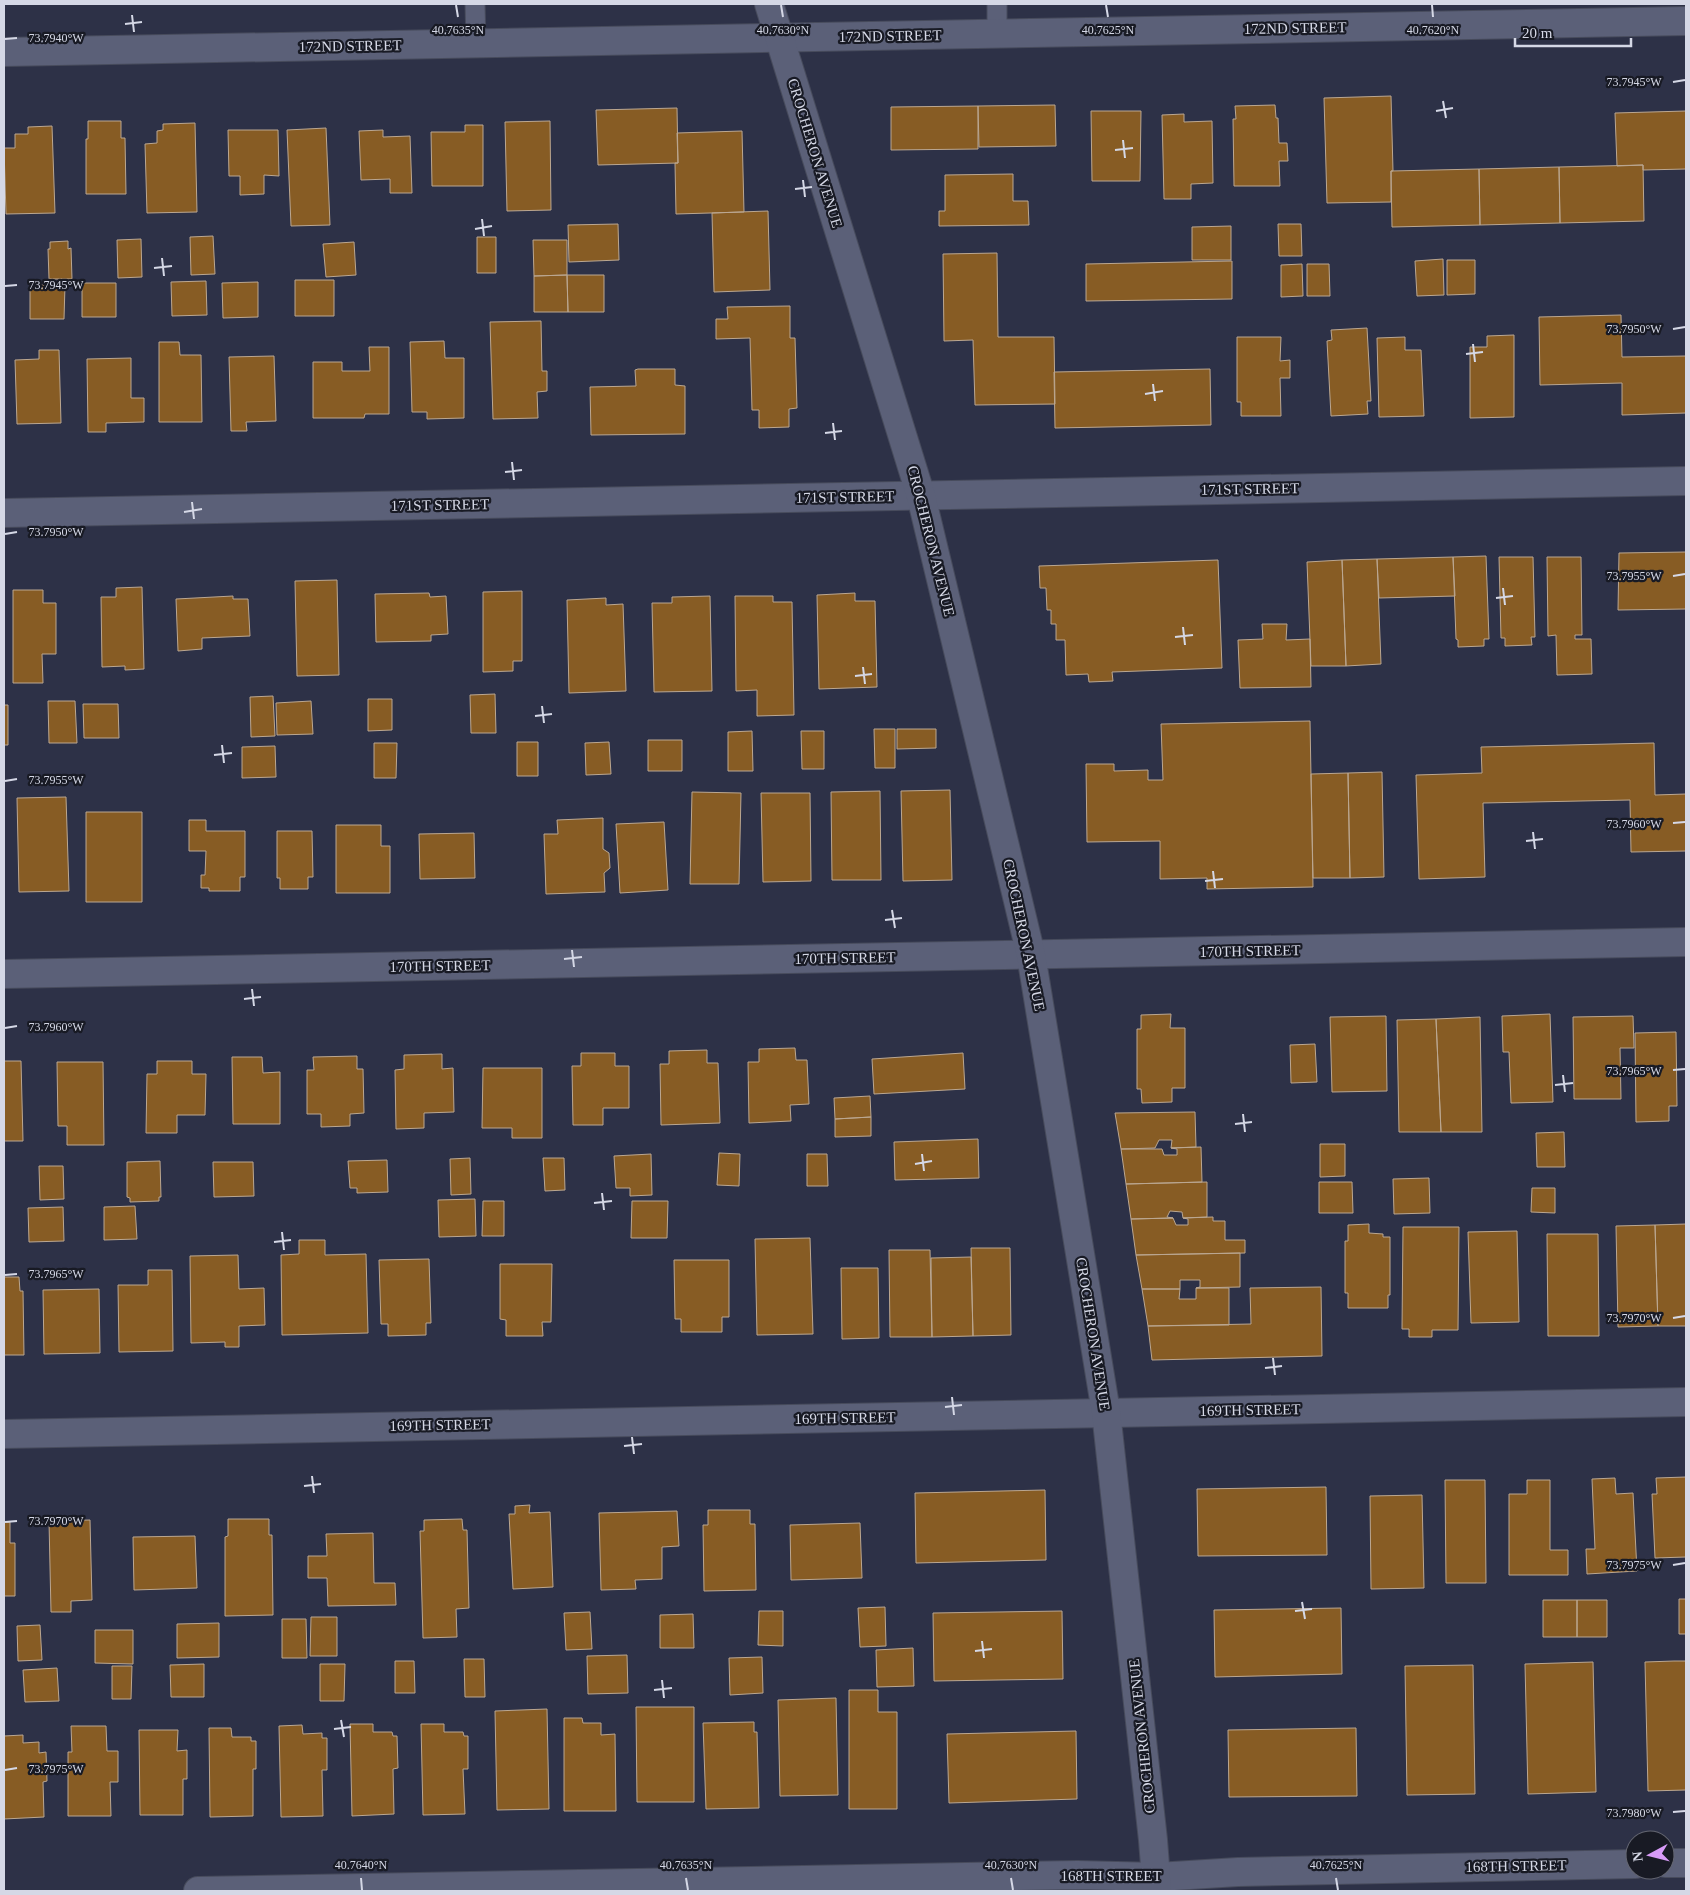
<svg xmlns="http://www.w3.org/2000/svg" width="1690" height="1895" font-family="'Times New Roman',serif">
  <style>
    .building { fill: #875c24; stroke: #bba791 }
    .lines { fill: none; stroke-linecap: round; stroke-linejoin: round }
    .service-casing { stroke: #474b5c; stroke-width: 21 }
    .minor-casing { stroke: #474b5c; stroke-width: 30 }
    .tertiary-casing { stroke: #474b5c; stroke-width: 30 }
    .service { stroke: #5b6078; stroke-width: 19 }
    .minor { stroke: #5b6078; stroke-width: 28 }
    .tertiary { stroke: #5b6078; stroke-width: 28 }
    .ticks { fill: none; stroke: #d5d8e6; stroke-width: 2 }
    .labels { text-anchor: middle; stroke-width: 4.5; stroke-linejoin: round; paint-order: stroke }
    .street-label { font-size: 15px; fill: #d5d8e6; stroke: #181a24 }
    .ticks-label { font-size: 12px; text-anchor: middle; fill: #d5d8e6; stroke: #181a24; stroke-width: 4.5; stroke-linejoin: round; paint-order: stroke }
  </style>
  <rect width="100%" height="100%" fill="#2d3147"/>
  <path class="building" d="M1391,96L1393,171H1391V202L1327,203L1324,98Z
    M1055,105L1056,146L979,147L978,106Z
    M1275,105L1276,118H1278L1279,143H1287L1288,161H1279L1280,186H1234L1233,119H1236L1235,106Z
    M978,106V149L891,150V107Z
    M677,108L678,163L598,165L596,110Z
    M1091,111H1141L1140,181H1092Z
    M1686,111V169L1643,170V165L1617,166L1615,113Z
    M1184,114V122L1212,121L1213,183L1191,184V199H1164L1162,115Z
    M88,121H121V138H125L126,194H86V139H88Z
    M550,121L551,210L507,211L505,122Z
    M195,123L197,212L147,213L145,144L157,143V131L163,130V124Z
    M465,125H483V186H432L431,132H465Z
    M52,126L55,213L6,214L4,148H15V134H28V127Z
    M326,128L330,225L291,226L287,130Z
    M228,130H278L279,176L264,175V194L240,195V176H229Z
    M383,130V137L410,136L412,193H390V179L361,180L359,131Z
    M742,131L744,212L676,214L675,163H678L677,133Z
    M1643,165L1644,221L1560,223L1559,167Z
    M1559,167L1560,223L1480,225L1479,169Z
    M1479,169L1480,225L1392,227L1391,171Z
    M1013,174V201H1028L1029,225L939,226V211H945V175Z
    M768,211L770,290L714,292L712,213Z
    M618,224L619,260L569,262L568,225Z
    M1278,224H1301L1302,256H1279Z
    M1231,226V260H1192V227Z
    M213,236L215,274L191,275L190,237Z
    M477,237H496V273H477Z
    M141,239L142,277L118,278L117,240Z
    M533,240H567V275L534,276Z
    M68,241V249L71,248L72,279H49L48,249H50V242Z
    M354,242L356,275L326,277L323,244Z
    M997,253L998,337H1054L1055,404L975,405L973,340L944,341L943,254Z
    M1443,259L1444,295L1417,296L1415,261Z
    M1447,260H1475V294L1447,295Z
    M1232,261V299L1086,301V264Z
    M1302,264L1303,296L1281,297V265Z
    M1307,264H1329L1330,296H1307Z
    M567,275L568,312H534V276Z
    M567,275H604V312H568Z
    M295,280H334V316H295Z
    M206,281L207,315L172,316L171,282Z
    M258,282V317L223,318L222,283Z
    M82,283H116V317H82Z
    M30,285H65L64,319H30Z
    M790,306V338H795L797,408L789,409V427L759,428V410H752L750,338L716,339V319H728L727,307Z
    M1621,315L1622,357L1686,356V413L1622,415V383L1540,385L1539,317Z
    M541,321L542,371H547V391L537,392L538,418L493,419L490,322Z
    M1367,328L1371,401H1367L1368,414L1331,416L1327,341L1332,340L1331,330Z
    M1514,335V417L1470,418V347H1487V336Z
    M1237,337H1281L1280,361L1290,360V378H1280L1281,416H1241V402H1237Z
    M1405,337V350H1421L1424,416L1379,417L1377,338Z
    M444,341L445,358H464V418L427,419V412H412L410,342Z
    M159,342H179L180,355H201L202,422H159Z
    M369,347H389V414H365L364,418H313V362H342V371H370Z
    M39,350H59L61,423L17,424L15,360L39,359Z
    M274,356L276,421L246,422L247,431H231L229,357Z
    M131,358V398H144V422L106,423V432H88L87,359Z
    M638,369H675V385L685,386V434L591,435L590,387L636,386L635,370Z
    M1210,369L1211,425L1055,428L1054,372Z
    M1686,552V609L1618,610L1619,553Z
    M1486,556L1489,639H1484V646L1458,647V640L1456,639L1453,557Z
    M1453,557L1455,596L1379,598L1377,559Z
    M1499,557H1533L1535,637H1531L1532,645L1505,646V638H1501Z
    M1547,557H1581L1582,635H1575V639H1591L1592,674L1557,675L1556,635L1548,636Z
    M1377,559L1381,664L1346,666L1342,560Z
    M1218,560L1222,668L1112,672L1113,681L1089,682L1088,674L1066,675L1065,640H1056V624H1051V610H1047L1046,588H1040L1039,566Z
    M1342,560L1346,666H1311L1307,562Z
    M337,580L339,675L297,676L295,581Z
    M142,587L144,669L125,670V666L102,667L101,597H116V588Z
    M13,590H43V603H56V654H42L43,683H13Z
    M522,591V661H513V671L483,672V592Z
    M429,593L430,597L446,596L448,634L431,635V641L376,642L375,594Z
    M855,593V601H875L877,687L819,689L817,595Z
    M233,596V599H248L250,636L202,638V649L178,651L176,599Z
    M710,596L712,691L654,692L652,603H672V597Z
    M735,596H773V602H792L794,715L757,716V690L736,691Z
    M606,598V605L623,604L626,691L569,693L567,600Z
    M1262,624H1287L1286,640L1310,639L1311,687L1240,688L1238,640L1263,639Z
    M495,694L496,733H471L470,695Z
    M273,696L275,736L251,737L250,697Z
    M368,699H392V730L368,731Z
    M48,701H75L77,743H49Z
    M311,701L313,734L277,735L276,703Z
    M83,704H118L119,738H84Z
    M4,705H8V745H4Z
    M1310,721L1313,887L1207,889V878L1160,879V841L1087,842L1086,764H1114V771L1148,770V780H1163L1161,724Z
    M874,729H895V768H875Z
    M897,729H936V748L897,749Z
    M752,731L753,771H728V732Z
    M801,731H824V769H802Z
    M648,740H682V771H648Z
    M517,742H538V776H517Z
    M609,742L611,774L586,775L585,743Z
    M374,743H397L396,778H374Z
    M1654,743L1655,795L1686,794V851L1631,852L1630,800L1483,803L1485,877L1419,879L1416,775L1482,773L1481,747Z
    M275,746L276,777L242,778V747Z
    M1382,772L1384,877L1350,878L1348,773Z
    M1348,773L1350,878H1313L1311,774Z
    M950,790L952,880L903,881L901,791Z
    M880,791L881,880H832L831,792Z
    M692,792L741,793L739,884H690Z
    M761,793H810L811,881L763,882Z
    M66,797L69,891L19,892L17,798Z
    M86,812H142V902H86Z
    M603,818V849L609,853L610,868L604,873L605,892L546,894L544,834H558L557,820Z
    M189,820H206V831H245V877H240V891H209V888H201V875H205L206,851H189Z
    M664,822L668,890L620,893L616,824Z
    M336,825H381V846H390V893H336Z
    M277,831H312L313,877H308V889H280V878H277Z
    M474,833L475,878L420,879L419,834Z
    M1171,1014L1170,1028H1185V1088H1172V1102L1142,1103L1141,1089H1137V1029H1141V1015Z
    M1550,1014L1553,1102L1511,1103L1509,1052H1503L1502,1016Z
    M1386,1016L1387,1091L1332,1092L1330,1017Z
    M1633,1016L1634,1048H1620L1621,1099H1574L1573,1017Z
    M1480,1017L1482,1132H1441L1436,1019Z
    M1436,1019L1441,1132H1399L1397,1020Z
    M1676,1032L1677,1106H1669V1121L1636,1122L1635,1033Z
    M1315,1044L1317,1082L1291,1083L1290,1045Z
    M795,1048L796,1060H807L809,1104L790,1105L791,1121L749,1123L748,1062H759V1049Z
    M707,1050V1063H718L720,1123L661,1125L660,1064H669V1051Z
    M581,1053H615V1066H629V1108H603V1125H573L572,1066H581Z
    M963,1053L965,1089L874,1094L872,1059Z
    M442,1054V1069L453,1068L454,1112L424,1113V1128L396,1129L395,1070L404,1069V1055Z
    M357,1056V1069H363L364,1113L350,1114V1126L321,1127V1114H307V1070H314L313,1057Z
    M232,1057H262L263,1073L280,1072V1124H233Z
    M4,1061H21L23,1141H4Z
    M157,1061H192V1074H206L205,1115H177V1133H146L147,1074H157Z
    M57,1062H103L104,1145H67V1126H58Z
    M483,1068H542V1138H512V1128H482Z
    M870,1096L871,1117L835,1119L834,1098Z
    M1195,1112L1196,1147L1171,1148L1172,1140H1159L1155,1148L1121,1149L1115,1113Z
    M871,1117V1136L835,1137V1119Z
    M1564,1132L1565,1167H1537L1536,1133Z
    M978,1139L979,1178L895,1180L894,1142Z
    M1320,1144H1345V1176L1320,1177Z
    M1201,1147L1202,1182L1126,1184L1121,1149H1162L1164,1155H1177V1149L1171,1148Z
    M719,1153L740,1154L739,1186L717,1185Z
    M651,1154L652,1195L630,1196V1188H616L614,1156Z
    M807,1154H827L828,1186H807Z
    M470,1158L471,1194L451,1195L450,1159Z
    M543,1158H564L565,1190L545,1191Z
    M387,1160L388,1192L357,1193V1188H350L348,1161Z
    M160,1161L161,1197H159V1201L130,1202V1198L127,1197V1162Z
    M213,1162H253L254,1196L214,1197Z
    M39,1166H63L64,1199L40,1200Z
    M1429,1178L1430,1213L1394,1214L1393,1179Z
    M1207,1182V1217L1183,1218L1182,1212L1170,1211L1167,1217L1173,1218L1131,1219L1126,1184Z
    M1319,1182H1352L1353,1213H1319Z
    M1532,1188H1555V1213L1531,1212Z
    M475,1199L476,1236L439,1237L438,1200Z
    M483,1201H504V1236H482Z
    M632,1201H668L667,1238H631Z
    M135,1206L137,1239L104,1240V1207Z
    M63,1207L64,1241L29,1242L28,1208Z
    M1213,1217V1221H1225V1240H1245V1253L1136,1255L1131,1219L1173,1218L1176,1225H1188V1219L1183,1218Z
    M1369,1224V1233L1383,1234V1237H1390V1295H1388V1308H1348V1293H1345V1241H1348V1225Z
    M1686,1224V1326H1658L1655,1225Z
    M1655,1225L1658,1326L1618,1327L1616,1226Z
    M1403,1227H1459L1458,1330H1432V1337H1409V1329H1402Z
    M1517,1231L1519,1322L1471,1323L1468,1232Z
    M1547,1234H1598L1599,1336H1548Z
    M810,1238L813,1334L757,1335L755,1239Z
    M299,1240H325V1255L366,1254L368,1333L282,1335L281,1255L299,1254Z
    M971,1248H1010L1011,1335L973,1336Z
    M889,1250H930L932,1337H890Z
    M1240,1253V1287L1196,1288L1200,1287V1280H1180V1289H1142L1136,1255Z
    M238,1255L239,1289L264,1288L265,1325L239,1326V1347H225V1342L191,1343L190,1256Z
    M971,1257L973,1336L932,1337L931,1258Z
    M429,1259L431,1323H426V1335L388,1336V1324H381L379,1260Z
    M674,1260H729V1317H722V1332H681V1319H675Z
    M500,1264H552L551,1322H542L543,1336H506V1320L500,1319Z
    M841,1268H878L879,1338L842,1339Z
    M148,1270H172L173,1351L119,1352L118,1285H148Z
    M4,1277H19L20,1291H23L24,1355H4Z
    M1321,1287L1322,1356L1152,1360L1148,1326L1251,1324L1250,1288Z
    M1196,1288H1229V1325L1148,1326L1142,1289H1180L1179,1299H1196Z
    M99,1289L100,1353L44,1354L43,1290Z
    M1686,1477V1557L1655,1558L1652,1494H1657L1656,1478Z
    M1615,1478L1616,1494L1633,1493L1637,1571L1587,1574L1586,1549H1595L1592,1479Z
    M1445,1480H1485L1486,1583H1446Z
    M1527,1480H1550V1550H1568V1575H1509V1494H1527Z
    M1326,1487L1327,1555L1198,1556L1197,1489Z
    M1045,1490L1046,1560L916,1563L915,1493Z
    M1422,1495L1424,1588L1371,1589L1370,1496Z
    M530,1505L529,1513L550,1512L553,1587L513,1589L509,1514H515V1506Z
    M708,1510H750V1524H755L756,1590L704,1591L703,1525H708Z
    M677,1511L679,1546L662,1547V1579L635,1580L636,1589L601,1590L599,1513Z
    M228,1519H269V1535H272L273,1615L225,1616V1537L228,1536Z
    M462,1519L463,1530H467L469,1608L456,1609L457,1637L423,1638L420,1531H424V1520Z
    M90,1520L92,1600L71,1601V1612H51L49,1521Z
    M4,1522H10V1543H15V1596H4Z
    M860,1523L862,1578L791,1580L790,1525Z
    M373,1533L374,1583H395L396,1605L328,1606L327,1578H308V1556H327L326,1534Z
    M195,1536L197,1588L134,1590L133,1537Z
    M1679,1599H1686V1634H1679Z
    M1543,1600H1577V1637H1543Z
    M1577,1600H1607V1637H1577Z
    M885,1607L886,1646L860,1647L858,1608Z
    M1341,1608L1342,1674L1215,1677L1214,1610Z
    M759,1611H783V1646L758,1645Z
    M1062,1611L1063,1679L934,1681L933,1613Z
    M590,1612L592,1649L566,1650L564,1613Z
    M693,1614L694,1648H660V1615Z
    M311,1617H337V1656H310Z
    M282,1619H306L307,1658H282Z
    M219,1623V1657L177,1658V1624Z
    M40,1625L42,1660L18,1661L17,1626Z
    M95,1630H133V1664L95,1663Z
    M913,1648L914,1686L877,1687L876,1650Z
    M627,1655L628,1693L588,1694L587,1656Z
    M762,1657L763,1693L730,1695L729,1658Z
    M464,1659H484L485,1697H465Z
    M395,1661H414L415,1693H395Z
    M1674,1661H1686V1790L1648,1791L1645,1662Z
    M1593,1662L1596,1792L1528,1794L1525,1664Z
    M204,1664V1697H171L170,1665Z
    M320,1664H345L344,1701H320Z
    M1473,1665L1475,1794L1407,1795L1405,1666Z
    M112,1666H132L131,1699H112Z
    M57,1668L59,1701L25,1702L23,1670Z
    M849,1690H878V1712H897V1809H849Z
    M836,1698L838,1795L780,1796L778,1700Z
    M636,1707H694V1802H637Z
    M547,1709L549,1809L497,1810L495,1711Z
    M564,1718H582L583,1723H601V1735L615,1734L616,1811H564Z
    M754,1722V1732H757L759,1808L706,1809L703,1723Z
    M350,1724H373V1732H392L393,1736H397L398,1768L393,1769L394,1814L352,1816Z
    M421,1724H444V1732H463L464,1736H468V1769H463L465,1814L423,1815Z
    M302,1725L303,1734L322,1733V1738H327V1770H322L323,1816L281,1817L279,1726Z
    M71,1726H106L107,1751H118V1782H110L111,1816H68V1752H72Z
    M209,1728H231L232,1737H251V1741H256V1769H253V1816L210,1817Z
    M1356,1728L1357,1796L1229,1797L1228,1730Z
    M139,1730H178L177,1751L187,1750V1779H183V1815H140Z
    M1076,1731L1077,1799L949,1803L947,1734Z
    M23,1735V1743L39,1742V1753L46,1752L47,1781L43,1782L44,1817L4,1819V1736Z"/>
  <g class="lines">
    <g class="service-casing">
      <path id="service" d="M475,4L476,43
        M997,34V4"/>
    </g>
    <g class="minor-casing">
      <path id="minor" d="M4,52L1686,21
        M4,513L1686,481
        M4,974L1686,942
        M4,1434L1686,1402
        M1665,1863H1686
        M198,1891L1077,1875L1157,1877L1238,1872L1635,1864"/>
    </g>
    <g class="tertiary-casing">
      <path id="tertiary" d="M769,4L921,496L1031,955L1106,1412L1153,1840L1157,1891"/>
    </g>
    <use href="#service" class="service"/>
    <use href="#minor" class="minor"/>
    <use href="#tertiary" class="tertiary"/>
  </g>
  <path class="ticks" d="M456,5L458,17M781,5L783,17M1106,5L1108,17M1432,5L1433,17M132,15L134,32M125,24L142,22M5,39L17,38M1673,82L1685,80M1443,101L1446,118M1436,111L1453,108M1123,140L1125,158M1115,150L1133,148M803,180L805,197M795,189L812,187M482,219L484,236M475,229L492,226M162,258L164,276M154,268L172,266M5,286L17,285M1673,329L1685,327M1473,344L1475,362M1466,354L1483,352M1153,384L1155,401M1145,394L1163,391M833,423L835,440M825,433L842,431M512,462L514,480M505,472L522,470M192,502L194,519M184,512L202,509M5,534L17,532M1673,576L1685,574M1503,588L1505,605M1496,598L1513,596M1183,627L1185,645M1175,637L1193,635M863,667L865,684M855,676L872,674M542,706L544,723M535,716L552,714M222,745L224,763M214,755L232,753M5,781L17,779M1673,823L1685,822M1533,832L1535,849M1526,841L1543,839M1213,871L1215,888M1205,881L1223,879M892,910L895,928M885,920L902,918M572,950L574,967M564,959L582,957M252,989L254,1006M244,999L261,997M5,1028L17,1026M1673,1070L1685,1069M1563,1075L1565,1092M1555,1085L1573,1083M1243,1114L1245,1132M1235,1124L1252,1122M922,1154L924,1171M915,1164L932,1161M602,1193L604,1210M594,1203L612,1201M282,1232L284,1250M274,1242L291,1240M5,1275L17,1274M1673,1318L1685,1316M1273,1358L1275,1375M1265,1368L1282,1366M952,1397L954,1415M945,1407L962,1405M632,1437L634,1454M624,1446L642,1444M312,1476L314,1493M304,1486L321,1484M5,1522L17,1521M1673,1565L1685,1563M1302,1602L1305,1619M1295,1611L1312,1609M982,1641L984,1658M975,1651L992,1649M662,1680L664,1698M654,1690L672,1688M341,1720L344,1737M334,1729L351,1727M5,1770L17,1768M1673,1812L1685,1811M361,1878L362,1890M686,1878L688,1890M1011,1878L1013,1890M1336,1878L1338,1890"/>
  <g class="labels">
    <g class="street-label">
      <text transform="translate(1295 28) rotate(-1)" y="5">172ND STREET</text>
      <text transform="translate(890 36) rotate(-1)" y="5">172ND STREET</text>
      <text transform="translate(350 46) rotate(-1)" y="5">172ND STREET</text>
      <text transform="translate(815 153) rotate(73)" y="5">CROCHERON AVENUE</text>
      <text transform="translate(1250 489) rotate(-1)" y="5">171ST STREET</text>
      <text transform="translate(845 497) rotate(-1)" y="5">171ST STREET</text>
      <text transform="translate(440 505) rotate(-1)" y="5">171ST STREET</text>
      <text transform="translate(931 541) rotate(76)" y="5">CROCHERON AVENUE</text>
      <text transform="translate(1024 935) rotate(78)" y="5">CROCHERON AVENUE</text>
      <text transform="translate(1250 951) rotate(-1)" y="5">170TH STREET</text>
      <text transform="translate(845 958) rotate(-1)" y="5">170TH STREET</text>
      <text transform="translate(440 966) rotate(-1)" y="5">170TH STREET</text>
      <text transform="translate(1093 1334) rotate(81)" y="5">CROCHERON AVENUE</text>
      <text transform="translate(1250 1410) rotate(-1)" y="5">169TH STREET</text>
      <text transform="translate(845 1418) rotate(-1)" y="5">169TH STREET</text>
      <text transform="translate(440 1425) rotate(-1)" y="5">169TH STREET</text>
      <text transform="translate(1142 1736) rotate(-96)" y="5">CROCHERON AVENUE</text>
      <text transform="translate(1516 1866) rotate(-1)" y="5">168TH STREET</text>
      <text x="1111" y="1881">168TH STREET</text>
    </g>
  </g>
  <g class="ticks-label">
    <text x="458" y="34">40.7635°N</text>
    <text x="783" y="34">40.7630°N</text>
    <text x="1108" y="34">40.7625°N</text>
    <text x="1433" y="34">40.7620°N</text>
    <text x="56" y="42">73.7940°W</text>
    <text x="1634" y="86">73.7945°W</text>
    <text x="56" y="289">73.7945°W</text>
    <text x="1634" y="333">73.7950°W</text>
    <text x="56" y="536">73.7950°W</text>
    <text x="1634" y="580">73.7955°W</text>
    <text x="56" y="784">73.7955°W</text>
    <text x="1634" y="828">73.7960°W</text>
    <text x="56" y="1031">73.7960°W</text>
    <text x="1634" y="1075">73.7965°W</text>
    <text x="56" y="1278">73.7965°W</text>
    <text x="1634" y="1322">73.7970°W</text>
    <text x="56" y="1525">73.7970°W</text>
    <text x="1634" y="1569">73.7975°W</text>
    <text x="56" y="1773">73.7975°W</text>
    <text x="1634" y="1817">73.7980°W</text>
    <text x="361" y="1869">40.7640°N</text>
    <text x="686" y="1869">40.7635°N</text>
    <text x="1011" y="1869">40.7630°N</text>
    <text x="1336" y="1869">40.7625°N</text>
  </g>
  <rect width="1690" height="1895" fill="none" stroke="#d5d8e6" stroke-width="10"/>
  <g transform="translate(1650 1855) rotate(263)"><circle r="24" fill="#181a24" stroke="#646672"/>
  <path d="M0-4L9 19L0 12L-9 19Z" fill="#d89bf8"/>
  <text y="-8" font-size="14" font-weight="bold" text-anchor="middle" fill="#d5d8e6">N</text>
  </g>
  <path d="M1515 38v8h116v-8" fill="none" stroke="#d5d8e6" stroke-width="2.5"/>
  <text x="1522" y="38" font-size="15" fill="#d5d8e6" stroke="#181a24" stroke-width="4" paint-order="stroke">20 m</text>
</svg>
